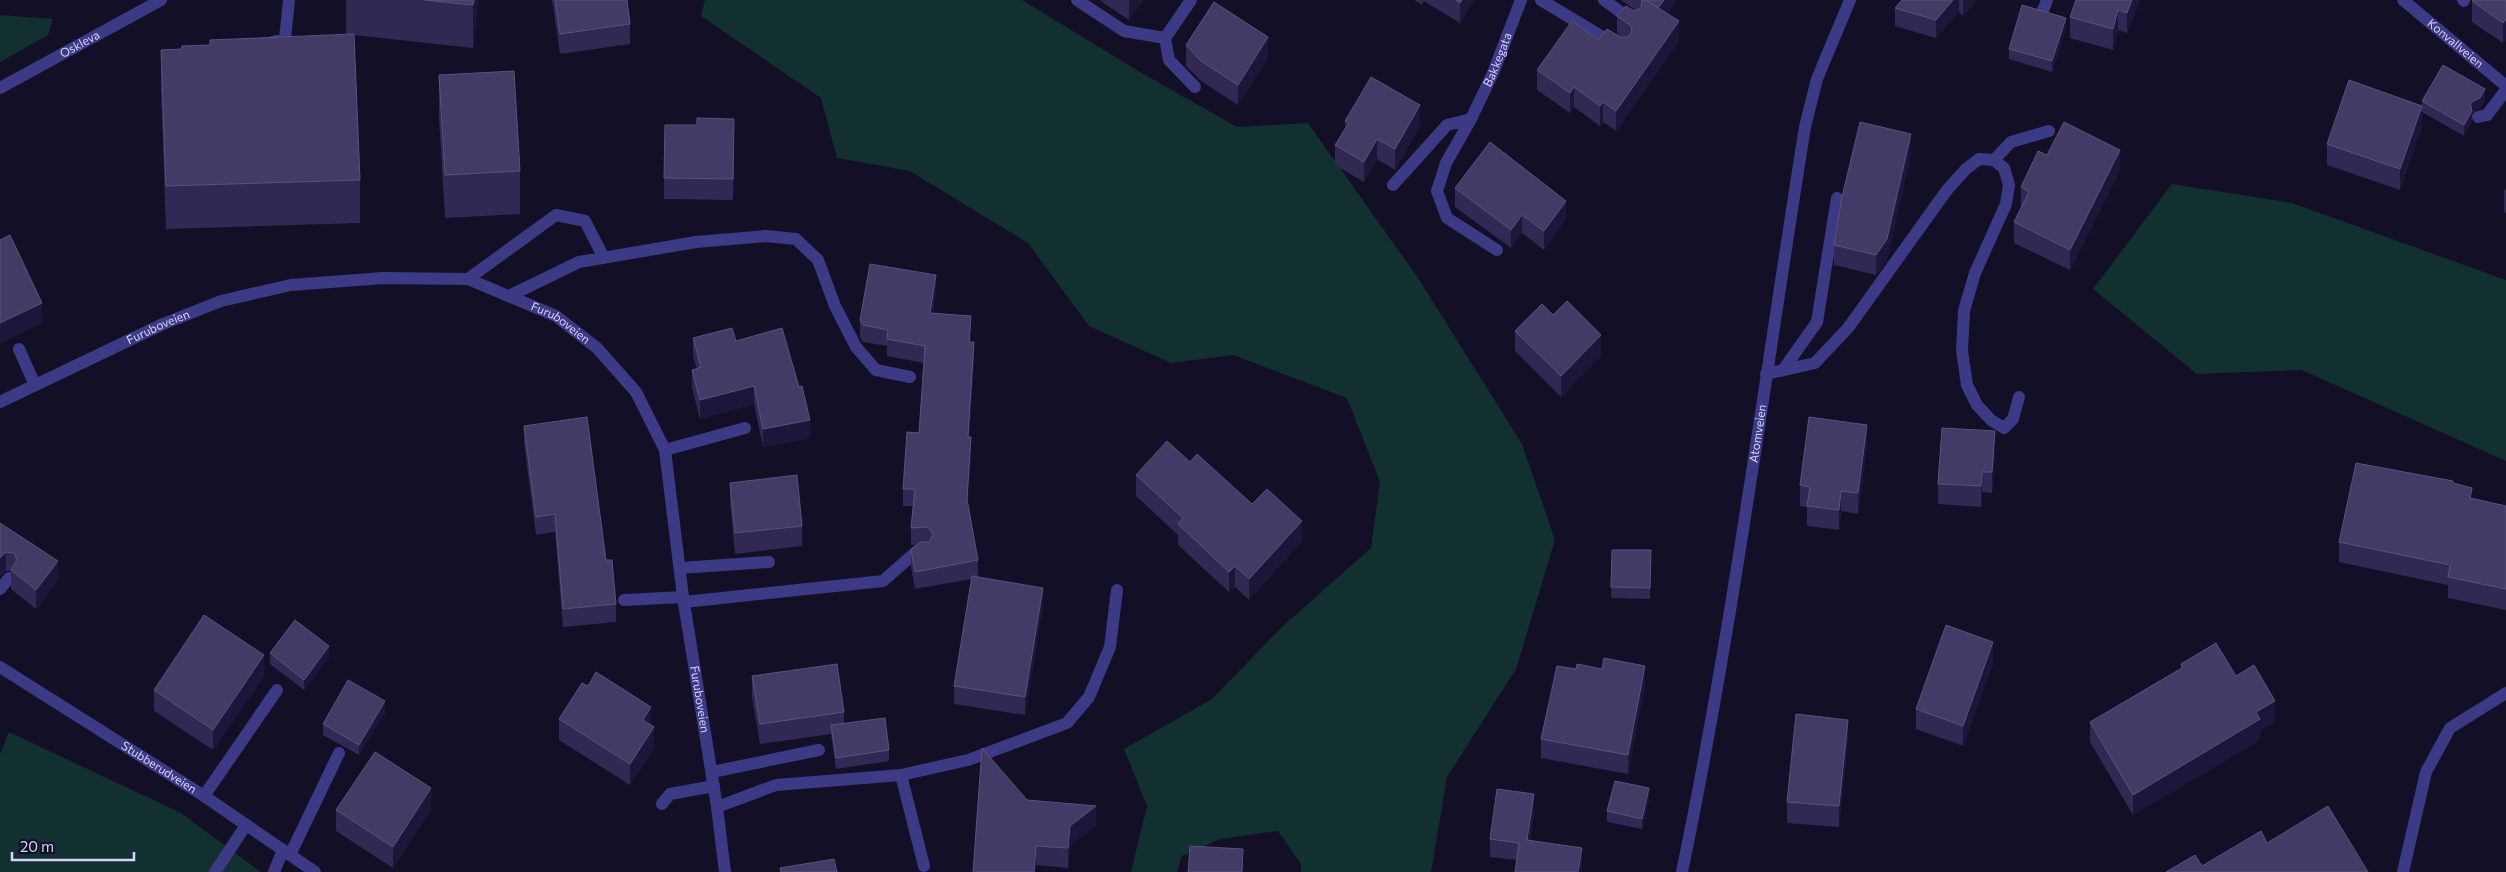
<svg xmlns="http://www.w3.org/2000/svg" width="2506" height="872" font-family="Commissioner,sans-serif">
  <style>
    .green { fill: #12302f }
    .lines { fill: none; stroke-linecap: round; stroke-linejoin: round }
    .service { stroke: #3d3a85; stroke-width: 12 }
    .minor { stroke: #3d3a85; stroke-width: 12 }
    .wall { fill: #312854 }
    .shaded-wall { fill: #1d163a }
    .building { fill: #433a66; stroke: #5a527e }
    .labels { text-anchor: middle; stroke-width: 4; stroke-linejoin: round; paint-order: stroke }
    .street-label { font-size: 12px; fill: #d9d4ff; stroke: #130f26 }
  </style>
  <rect width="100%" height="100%" fill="#130f26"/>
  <path class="green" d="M705,0H1022L1140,72L1237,127L1308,123L1418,278L1522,444L1555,540L1516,669L1447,777L1431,872H1301V864L1278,831L1220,839L1182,856L1177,872H1131L1147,806L1124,749L1212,699L1283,626L1371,548L1380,482L1347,398L1233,355L1171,363L1089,326L1028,243L910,171L837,158L821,98L701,16Z
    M0,15L53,19L48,35L0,62Z
    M2172,184L2292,203L2506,280V461L2302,370L2197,374L2093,289Z
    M9,732L181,813L261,872H0V754Z"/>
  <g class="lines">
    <path class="service" d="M1077,0L1124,31L1165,38
      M1191,0L1165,38L1169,60L1195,87
      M1541,0L1614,44
      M1604,0L1634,22
      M2463,0L2464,1
      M2042,13L2047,0
      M272,42L285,39L289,0
      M2478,117L2487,115L2506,90
      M1471,119L1446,163L1437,191L1447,218L1497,250
      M1994,160L2011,142L2049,131
      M1393,185L1447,125L1471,119
      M468,279L556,215L585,221L604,258
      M511,295L579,262L696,242L766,236L796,239L818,260L835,306L856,347L876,370L910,377
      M19,349L35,385
      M1783,370L1817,322L1837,198
      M1766,374L1815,363L1848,328L1947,190L1966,169L1979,159L1994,160L2004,168L2009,185L2006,204L1975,273L1964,311L1962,351L1967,385L1977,405L1991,420L2004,428L2013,419L2019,397
      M665,450L745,428
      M680,568L769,562
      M0,589L9,578
      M624,600L683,597
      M684,602L883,581L917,551L925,552
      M712,772L819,750
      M901,775L924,866
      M204,796L277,690
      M662,804L670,794L714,786
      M717,807L776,785L901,775L968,760L1067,723L1089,697L1110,647L1117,590
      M290,855L339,753
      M215,872L246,825
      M274,872L283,850
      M2403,872L2426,772L2450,728L2506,693"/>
    <g class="minor">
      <path id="s1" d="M2403,0L2506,86"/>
      <path id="s2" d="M0,88L161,0"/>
      <path id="s3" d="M1471,119L1493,73L1521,0"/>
      <path id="s4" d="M0,402L163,324L221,301L291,285L383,278L468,279L556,316L597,348L636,392L665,450L683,597L717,807L725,872"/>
      <path id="s5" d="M0,667L204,796L315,872"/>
      <path id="s6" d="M1682,872C1733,626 1765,376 1805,127L1817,79L1850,0"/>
    </g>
  </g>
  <path class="wall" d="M346,0H478L473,48L354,35L360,180V223L166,229L161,92V50L181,49L210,45L350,34H346Z
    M552,0H627L630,24V44L560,54Z
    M1099,0H1143L1129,20Z
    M1414,0H1474L1460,23L1424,1L1422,5Z
    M1621,0H1677L1667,14L1679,41L1616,131L1603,122L1600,126L1574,107L1570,113L1537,90V70L1598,40L1617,35V16L1635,10Z
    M1902,0H1977L1963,16L1959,12L1936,38L1895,26V8Z
    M2076,0H2140L2127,33L2118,30L2113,50L2070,38V17Z
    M2506,0V40L2503,43L2472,22V1Z
    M2066,28L2052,72L2009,59V49Z
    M1186,45L1268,58L1238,105L1201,81L1186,66Z
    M439,75L520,171V214L445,218L439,118Z
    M2485,100L2480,108L2472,113V122L2464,136L2422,112V126L2400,190L2327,165V144L2422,105V101Z
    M1345,121L1420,126L1395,170L1377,159L1364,182L1335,165V145L1345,128Z
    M734,140L733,200L664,199V178Z
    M1911,154L1887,260L1876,275L1834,265V245Z
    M2047,155L2120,170L2070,270L2014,243V222L2021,208V187Z
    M1455,188L1566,219L1544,250L1522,233L1511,248L1455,207Z
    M2506,188V213L2504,212V191Z
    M936,292L933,313L971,333L970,342L974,360L969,437L971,454L967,504L978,560V577L1043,605L1025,715L954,704V686L972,579L915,589L911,567V550L917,545H911V528L913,506H903V489L919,433L924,363L887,356V346L863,342L860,337V320Z
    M1553,315L1601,356L1561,397L1515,351V331Z
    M693,338L736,341L810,438L763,447L754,404L700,419L692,388V370L697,369L693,357Z
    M524,426L606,560L616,604V622L563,627L555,532L536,535L524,443Z
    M1867,445L1858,514L1841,511L1839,530L1807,526V507L1800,506V485Z
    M1995,452L1992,493L1982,492L1981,507L1938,504V484Z
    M1190,462L1252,504L1302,541L1249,600L1235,587L1229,592L1178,545V535L1136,496V475Z
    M730,483L802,526V546L735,554L730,503Z
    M2453,484L2472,498L2506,506V610L2448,598V585L2339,562V542Z
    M0,523L58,580L36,609L11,589V571H6Z
    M1612,550H1651L1650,599L1611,598Z
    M270,653L329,657L304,690L270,664Z
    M1993,663L1963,746L1916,729V709Z
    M2181,664L2236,676L2275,721L2260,730V740L2133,815L2090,742V722L2181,668Z
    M264,676L213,750L154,711V690Z
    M752,676L844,712V724L889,750V761L836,769L831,734L760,744L752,697Z
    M1645,685L1628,774L1541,758V739Z
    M385,712L359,755L323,735V724Z
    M559,719L654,748L630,785L559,740Z
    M1848,740L1839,827L1787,823V802Z
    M1649,799L1642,829L1607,822V811Z
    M1027,800L1096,825L1070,846L1068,868L1036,865L1035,872H973Z
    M431,809L393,868L336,831V810Z
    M1534,812L1530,841L1582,866L1581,872H1515L1517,860L1490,857V839Z"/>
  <path class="shaded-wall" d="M474,0H478L473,48V5Z
    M1129,0H1143L1129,20Z
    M1462,0H1474L1460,23V3Z
    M1664,0H1677L1658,27V9Z
    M1953,0H1959V12L1936,38V20Z
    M1963,0H1977L1963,16Z
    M2132,0H2140L2127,33V13Z
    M2118,10V30L2113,50V29Z
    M2066,18V28L2052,72V61Z
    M2506,19V40L2503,43V23Z
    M1679,21V41L1616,131V111Z
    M1268,37V58L1238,105V85Z
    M1574,87V107L1570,113V93Z
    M2485,89V100L2480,108L2472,113V122L2464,136V125L2470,103Z
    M1603,102V122L1600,126V106Z
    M1420,105V126L1395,170V149Z
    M2422,106V126L2400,190V169Z
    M1911,134V154L1887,260L1876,275V255Z
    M1377,139V159L1364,182V162Z
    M2120,150V170L2070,270V250Z
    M1566,201V219L1544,250V231Z
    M1522,215V233L1511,248V230Z
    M936,275V292L930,330V313Z
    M42,303V323L0,344V323Z
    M971,316V333L969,359V342Z
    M1601,335V356L1561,397V376Z
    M974,342V360L968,454V437Z
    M754,386V404L700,419V400Z
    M810,420V438L763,447V429Z
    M1867,425V445L1858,514V493Z
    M1995,431V452L1992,493V472Z
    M971,437V454L967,516V499Z
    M1982,472V492L1981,507V486Z
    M1841,491V511L1839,530V510Z
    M1302,521V541L1249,600V579Z
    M6,552V571L0,577V558Z
    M58,561V580L36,609V590Z
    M1235,566V587L1229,592V572Z
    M1043,588V605L1025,715V697Z
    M1993,642V663L1963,746V726Z
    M329,646V657L304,690V680Z
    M264,655V676L213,750V730Z
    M1645,666V685L1628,774V755Z
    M385,701V712L359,755V745Z
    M2275,701V721L2260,730V740L2133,815V795L2256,712Z
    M651,707V728L643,720Z
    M1848,720V740L1839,827V806Z
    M654,727V748L630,785V764Z
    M431,788V809L393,868V847Z
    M1649,788V799L1642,829V819Z
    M1534,794V812L1527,858V840Z
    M1096,806V825L1070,846L1068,868V848L1070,826Z
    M1036,846V865L1035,872H1034Z
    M1582,848V866L1581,872H1578Z
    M1243,849V872H1242Z"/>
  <path class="building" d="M425,0H474L473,5Z
    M555,0H627L630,24L560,34Z
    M1456,0H1462L1460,3Z
    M1642,0H1646L1679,21L1616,111L1603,102L1600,106L1574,87L1570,93L1537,70L1572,21L1598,40L1607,29L1620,37H1628L1632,31L1631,26L1617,16L1626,6L1634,11L1641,8Z
    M1646,0H1664L1658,8Z
    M1902,0H1953L1936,20L1895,8Z
    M2076,0H2132L2127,13L2118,10L2113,29L2070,17Z
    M2473,0H2506V19L2503,23L2472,1Z
    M1214,2L1268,37L1238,85L1201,61L1186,45Z
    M2022,5L2066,18L2052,61L2009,49Z
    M354,34L360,180L166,186L161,50L181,49L182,46L210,45V40Z
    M2443,65L2485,89L2480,98L2470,103L2472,111L2464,125L2422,101Z
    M514,71L520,171L445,175L439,75Z
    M1371,77L1420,105L1395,149L1377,139L1364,162L1335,145L1349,123L1345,121Z
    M2349,80L2422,106L2400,169L2327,144Z
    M697,118L734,119L733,179L664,178L665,125H697Z
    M1860,122L1911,134L1887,239L1876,255L1834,245L1842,197Z
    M2064,122L2120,150L2070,250L2014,222L2029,192L2021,187L2038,151L2047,155Z
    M1490,142L1566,201L1544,231L1522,215L1511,230L1455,188Z
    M10,235L42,303L0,323V240Z
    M870,264L936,275L930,313L971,316L969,342H974L968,437H971L967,499L978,560L915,572L911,550L920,542H929L933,535L930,529L926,527L911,528L915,489H903L907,432L919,433L925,346L887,339L888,330L863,325L860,320Z
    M1567,301L1601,335L1561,376L1515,331L1542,304L1553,315Z
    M732,328L736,341L782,328L799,387L802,386L810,420L763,429L754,386L700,400L692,370L701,367L693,338Z
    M587,417L606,560H612L616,604L563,609L555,514L536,517L524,426Z
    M1809,417L1867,425L1858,493L1841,491L1839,510L1807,506L1810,487L1800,485Z
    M1942,428L1995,431L1992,472H1982L1981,486L1938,484Z
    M1167,441L1190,462L1197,454L1252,504L1267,489L1302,521L1249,579L1235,566L1229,572L1178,524L1183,518L1136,475Z
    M2356,463L2453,481V483L2472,488L2470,498L2506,506V589L2448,577L2450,565L2339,542Z
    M797,475L802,526L735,533L730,483Z
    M0,523L58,561L36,590L11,570L17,560L14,553L6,552L0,558Z
    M1612,550H1651L1650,588L1611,587Z
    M972,576L1043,588L1025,697L954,686Z
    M204,615L264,655L213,730L154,690Z
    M295,620L329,646L304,680L270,653Z
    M1946,625L1993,642L1963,726L1916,709Z
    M2216,643L2236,676L2254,665L2275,701L2256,712L2260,719L2133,795L2090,722L2182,668L2181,664Z
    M1604,658L1645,666L1628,755L1541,739L1557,666L1576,669L1577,664L1602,669Z
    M837,664L844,712L760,724L752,676Z
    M596,672L651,707L643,720L654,727L630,764L559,719L582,683L588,686Z
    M348,680L385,701L359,745L323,724Z
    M1796,714L1848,720L1839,806L1787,802Z
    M885,718L889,750L836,758L831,725Z
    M982,748L1027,800L1096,806L1070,826L1068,848L1036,846L1034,872H973Z
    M375,752L431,788L393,847L336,810Z
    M1615,781L1649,788L1642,819L1607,811Z
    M1497,789L1534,794L1527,840L1582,848L1578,872H1515L1519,843L1490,839Z
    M2328,806L2368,872H2166L2195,855L2202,866L2261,831L2267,843Z
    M1190,846L1243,849L1242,872H1188Z
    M834,859L837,872H781L780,868Z"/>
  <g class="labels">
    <g class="street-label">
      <text dy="4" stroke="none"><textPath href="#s1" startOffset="68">Konvallveien</textPath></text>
      <text dy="4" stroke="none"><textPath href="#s2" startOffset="91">Oskleva</textPath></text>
      <text dy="4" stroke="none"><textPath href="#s3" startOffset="65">Bakkegata</textPath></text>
      <text dy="4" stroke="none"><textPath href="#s4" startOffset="595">Furuboveien</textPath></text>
      <text dy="4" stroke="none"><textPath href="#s4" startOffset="175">Furuboveien</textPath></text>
      <text dy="4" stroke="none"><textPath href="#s6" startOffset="445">Atomveien</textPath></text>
      <text dy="4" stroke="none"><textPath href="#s4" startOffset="1015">Furuboveien</textPath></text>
      <text dy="4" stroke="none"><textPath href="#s5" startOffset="188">Stubberudveien</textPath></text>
    </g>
  </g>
  <path d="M12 852v8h122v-8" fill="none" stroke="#d9d4ff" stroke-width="2.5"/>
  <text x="20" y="852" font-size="15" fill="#d9d4ff" stroke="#130f26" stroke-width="4" paint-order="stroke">20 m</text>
</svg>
